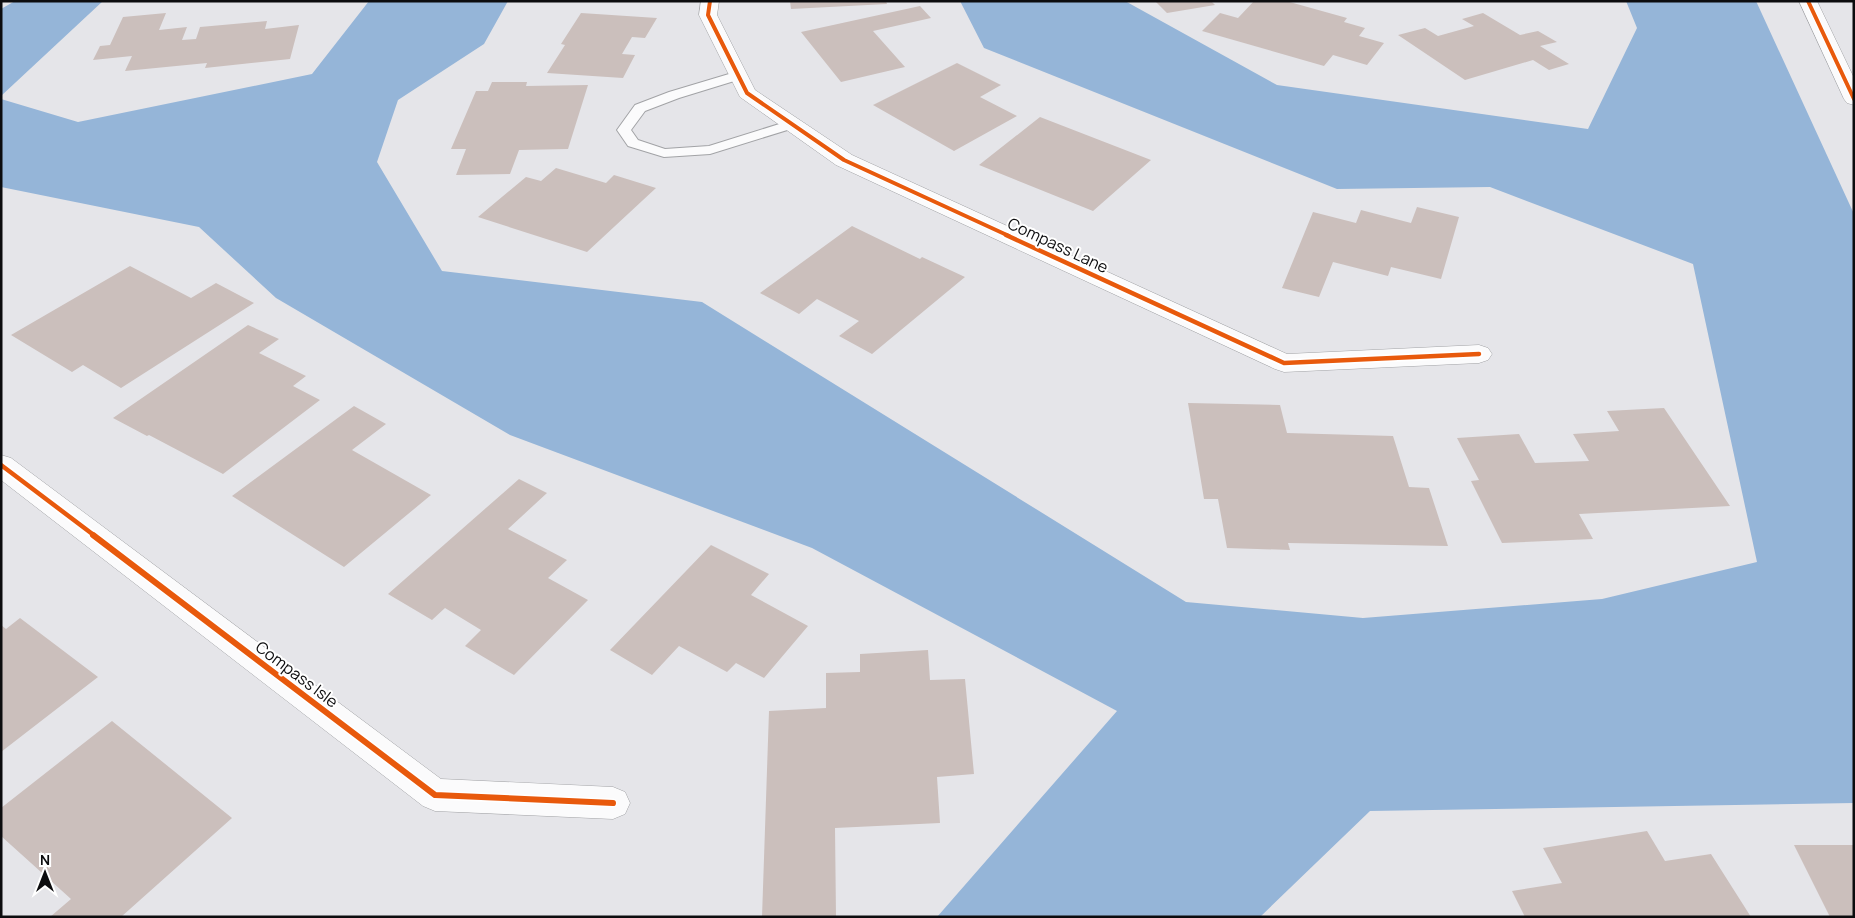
<svg xmlns="http://www.w3.org/2000/svg" width="1855" height="918" font-family="Manrope,sans-serif">
  <style>
    .water { fill: #95b5d8 }
    .building { fill: #cbbfbc }
    .lines { fill: none; stroke-linecap: round; stroke-linejoin: round }
    .service-casing { stroke: #a2a3a6; stroke-width: 2 }
    .minor-casing { stroke: #a2a3a6; stroke-width: 1 }
    .service { fill: #fbfbfc; fill-rule: evenodd }
    .minor { fill: #fbfbfc; fill-rule: evenodd }
    .cycleway-far2-casing { stroke: #fff; stroke-width: 6 }
    .cycleway-far1-casing { stroke: #fff; stroke-width: 8 }
    .cycleway-casing { stroke: #fff; stroke-width: 9 }
    .cycleway-far2 { stroke: #e8590c; stroke-width: 4 }
    .cycleway-far1 { stroke: #e8590c; stroke-width: 4.5 }
    .cycleway { stroke: #e8590c; stroke-width: 6 }
    .labels { text-anchor: middle; stroke-width: 4; stroke-linejoin: round; paint-order: stroke }
    .street-label { font-size: 16px; fill: #0c0c0e; stroke: #fff }
  </style>
  <rect width="100%" height="100%" fill="#e5e5e9"/>
  <path class="water" d="M15,1H103L1,96V9Z
    M369,1H508L484,44L398,100L377,162L442,271L702,302L1186,602L1363,618L1602,599L1757,562L1693,264L1490,187L1337,189L984,48L960,1H1125L1277,85L1588,129L1637,28L1626,1H1756L1854,214V803L1370,811L1260,917H937L1117,711L812,548L510,435L276,298L199,227L1,187V99L78,122L312,74Z"/>
  <path class="building" d="M790,1H886L887,4L791,9Z
    M1155,1H1211L1215,5L1167,13Z
    M1254,1H1286L1347,18L1344,22L1365,28L1359,36L1384,43L1367,65L1333,55L1324,66L1202,31L1220,13L1238,18Z
    M920,6L931,18L873,31L905,67L841,82L801,32Z
    M166,13L159,30L187,27L182,40L196,39L200,27L267,21L265,29L299,25L290,59L205,68L207,63L125,71L132,56L93,60L100,46L110,45L123,17Z
    M581,13L657,18L645,38L632,37L622,54L635,55L623,78L547,73L565,45L561,44Z
    M1483,13L1520,35L1538,31L1557,42L1540,46L1569,64L1549,70L1533,60L1465,80L1398,35L1425,28L1438,36L1474,26L1462,19Z
    M957,63L1001,85L980,97L1017,116L954,151L873,105Z
    M492,82H527L526,86L588,85L568,149L519,150L510,174L456,175L466,149H451L476,91H488Z
    M1040,117L1151,160L1093,211L979,165Z
    M556,168L606,183L614,175L656,188L587,252L478,217L526,177L541,181Z
    M1417,207L1459,217L1441,279L1391,267L1388,276L1333,262L1319,297L1282,288L1313,212L1356,223L1361,210L1411,223Z
    M852,226L920,259L922,257L965,277L872,354L839,336L859,321L817,299L799,314L760,293Z
    M130,266L191,298L216,283L254,303L121,388L83,365L72,372L11,335Z
    M248,325L279,339L259,353L306,376L293,386L320,400L223,474L149,435L147,436L113,418Z
    M1188,403L1280,405L1287,433L1393,436L1409,487L1429,488L1448,546L1288,543L1290,550L1227,548L1218,499H1204Z
    M354,406L386,424L352,450L431,495L344,567L232,496Z
    M1664,408L1730,506L1579,514L1593,539L1502,543L1471,481L1479,480L1457,438L1519,434L1535,463L1589,461L1573,434L1619,431L1607,411Z
    M519,479L547,493L508,529L567,560L548,578L588,600L514,675L465,646L481,630L445,608L432,620L388,594Z
    M711,545L769,574L751,595L808,626L764,678L736,663L727,672L679,646L652,675L610,650Z
    M20,618L98,677L1,752V625L6,629Z
    M928,650L930,680L965,679L974,774L937,777L940,823L835,828L836,917H762L769,711L826,708V673L860,672V654Z
    M112,721L232,818L121,917H50L71,899L1,836V808Z
    M1647,831L1665,861L1711,854L1751,917H1525L1512,891L1562,883L1543,848Z
    M1794,845H1854V917H1830Z"/>
  <g class="lines">
    <g class="service-casing">
      <path id="service" d="M739,71L744,72L746,75L744,78L679,98L645,111L631,130L638,140L665,149L709,146L792,120L799,124L797,127L710,154L664,157L628,146L617,130L635,105L669,92Z"/>
    </g>
    <g class="minor-casing">
      <path id="minor" d="M701,1H719L717,15L755,90L852,155L1287,354L1479,345L1488,348L1492,354L1488,360L1479,363L1284,372L1275,369L836,165L740,97L699,15Z
        M1799,1H1817L1854,78V105L1847,103L1844,99Z
        M1,455L11,458L441,779L613,787L625,792L630,803L625,814L613,819L435,811L423,806L1,480Z"/>
    </g>
    <use href="#service" class="service"/>
    <use href="#minor" class="minor"/>
    <g class="cycleway-far2-casing">
      <path id="cycleway-far2" d="M710,1L708,15L747,93L844,160L1009,236
        M1808,1L1854,99"/>
    </g>
    <g class="cycleway-far1-casing">
      <path id="cycleway-far1" d="M1006,235L1284,363L1479,354
        M1,465L95,536"/>
    </g>
    <g class="cycleway-casing">
      <path id="cycleway" d="M93,535L435,795L613,803"/>
    </g>
    <use href="#cycleway-far2" class="cycleway-far2"/>
    <use href="#cycleway-far1" class="cycleway-far1"/>
    <use href="#cycleway" class="cycleway"/>
  </g>
  <g class="labels">
    <g class="street-label">
      <text transform="translate(1058 245) rotate(25)" y="6">Compass Lane</text>
      <text transform="translate(297 674) rotate(37)" y="6">Compass Isle</text>
    </g>
  </g>
  <rect width="1855" height="918" fill="none" stroke="#0c0c0e" stroke-width="5"/>
  <g transform="translate(45 873)" stroke="#ffffff" stroke-width="4" paint-order="stroke">
  <path d="M0-4L9 19L0 12L-9 19Z" fill="#0c0c0e"/>
  <text y="-8" font-size="14" font-weight="bold" text-anchor="middle" fill="#0c0c0e">N</text>
  </g>
</svg>
